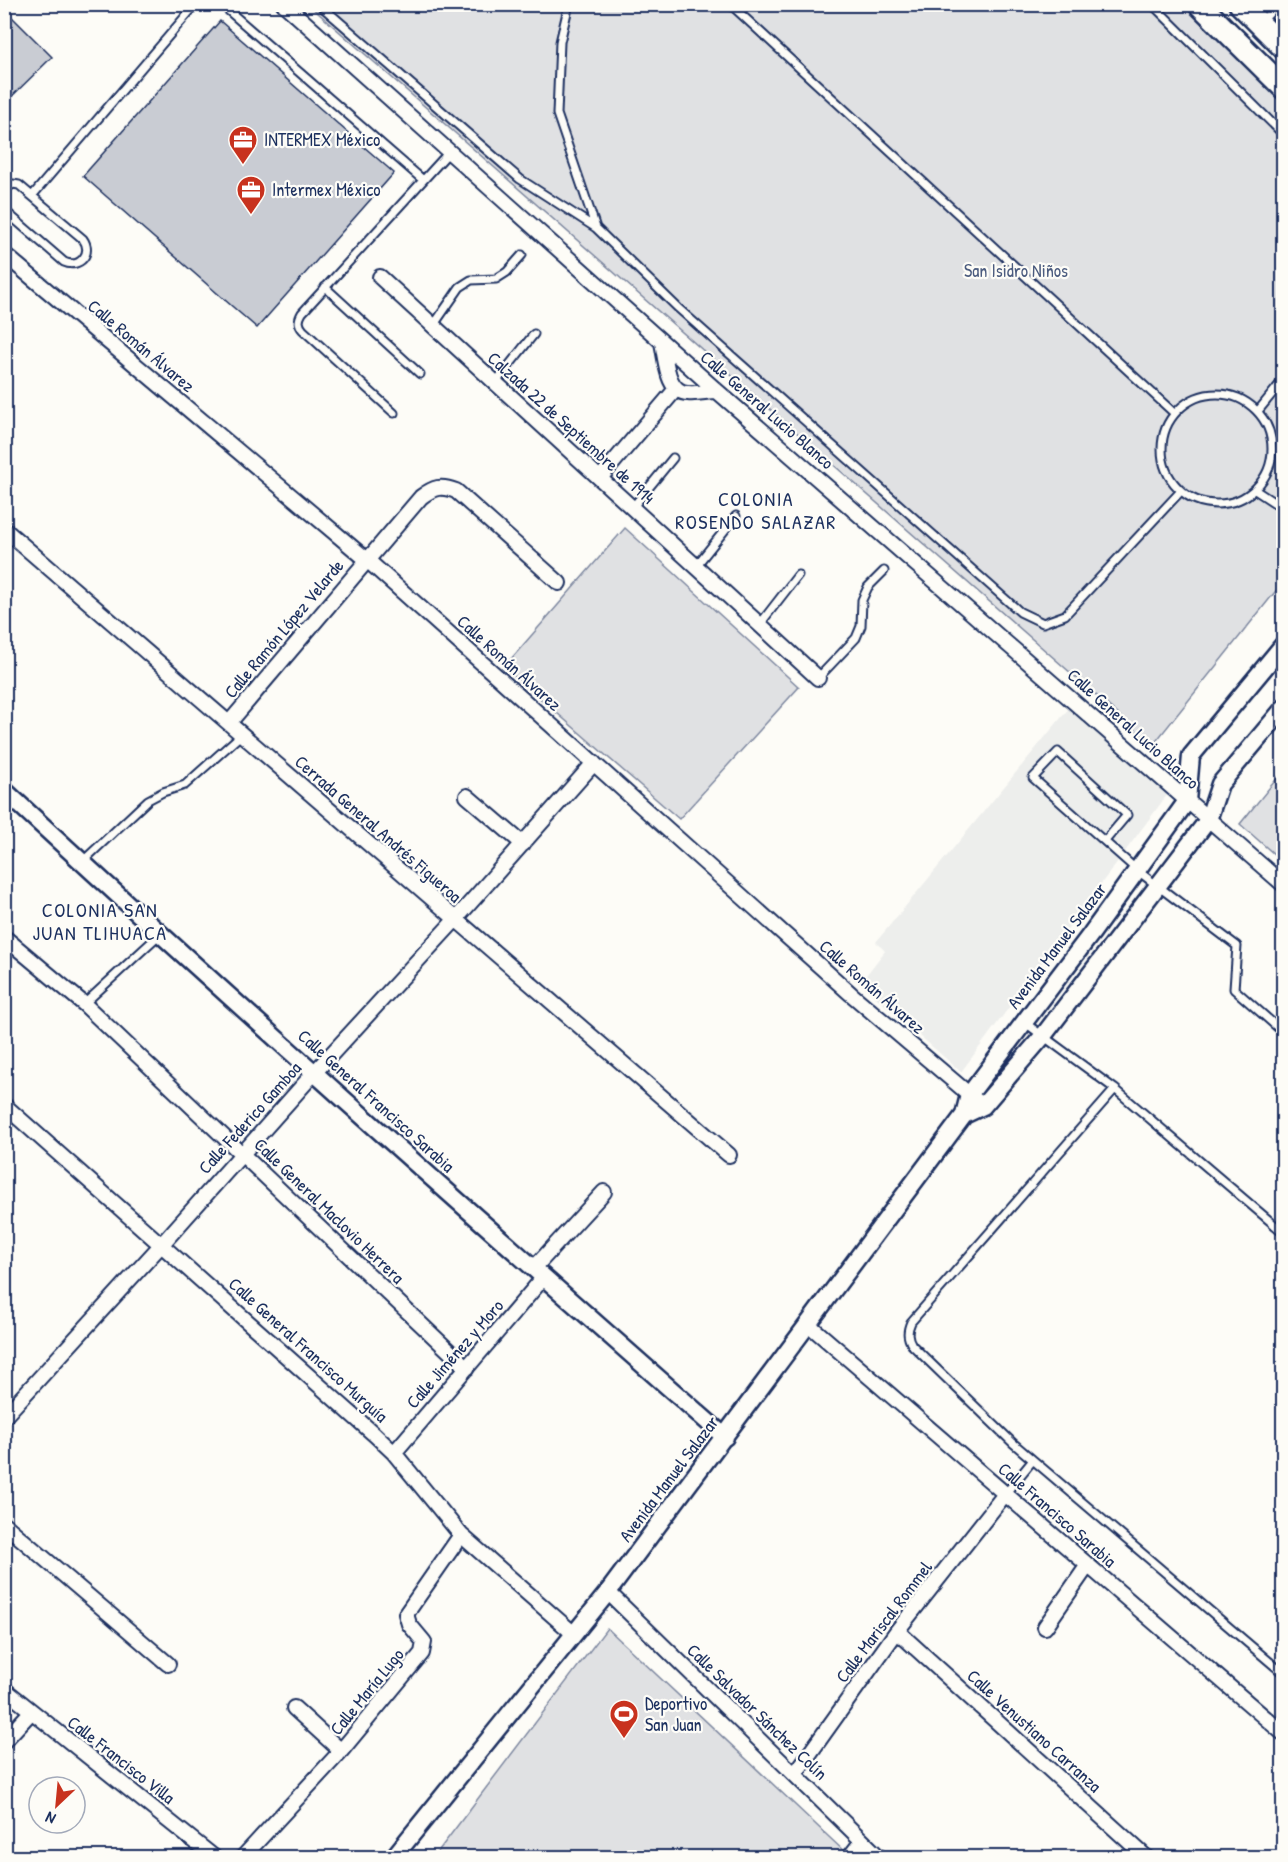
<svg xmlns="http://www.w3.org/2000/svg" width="1288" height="1862" font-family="'Patrick Hand',sans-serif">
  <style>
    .built { fill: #edeeec }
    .green { fill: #e0e1e3; stroke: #7e88a0; stroke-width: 1.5 }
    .building { fill: #c9ccd3; stroke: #1b2f5e; stroke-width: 1.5 }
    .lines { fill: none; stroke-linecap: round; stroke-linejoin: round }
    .service-casing { stroke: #1b2f5e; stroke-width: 11 }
    .minor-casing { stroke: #1b2f5e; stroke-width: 18 }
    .tertiary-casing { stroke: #1b2f5e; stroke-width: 21 }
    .primary-casing { stroke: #1b2f5e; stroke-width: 26 }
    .service { stroke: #fdfcf7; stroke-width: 7 }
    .minor { stroke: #fdfcf7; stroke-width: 14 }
    .tertiary { stroke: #fdfcf7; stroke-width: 16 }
    .primary { stroke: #fdfcf7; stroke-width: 21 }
    .labels { text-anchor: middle; stroke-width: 4.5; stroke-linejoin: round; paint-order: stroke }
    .poi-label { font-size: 18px; fill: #1b2f5e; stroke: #fdfcf7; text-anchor: start }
    .park-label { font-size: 18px; fill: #4c5c7f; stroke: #fdfcf7 }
    .street-label { font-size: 18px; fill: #1b2f5e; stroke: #fdfcf7 }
    .neighbourhood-label { font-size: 20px; letter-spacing: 1.5px; fill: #1b2f5e; stroke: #fdfcf7 }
  </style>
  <rect width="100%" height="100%" fill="#fdfcf7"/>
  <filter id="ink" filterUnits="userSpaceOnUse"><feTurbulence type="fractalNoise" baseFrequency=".0167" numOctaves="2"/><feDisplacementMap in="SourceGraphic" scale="12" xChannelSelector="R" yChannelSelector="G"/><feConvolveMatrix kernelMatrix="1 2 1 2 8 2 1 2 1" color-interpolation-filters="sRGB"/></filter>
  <g filter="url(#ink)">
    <path class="built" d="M1070,707L1167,795L961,1072L860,983L885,951L876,942Z"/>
    <path class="green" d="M309,5H1185L1283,102V582L1153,745Z
      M625,528L799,687L679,819L504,667Z
      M1283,771V862L1240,824Z
      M607,1628L846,1853L842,1858H433Z"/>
    <path class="building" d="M4,9L52,57L4,104Z
      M220,21L394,173L257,328L83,176Z"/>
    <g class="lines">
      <g class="service-casing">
        <path id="service" d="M221,4L423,180
          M319,4L520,179L596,228
          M569,4L560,42L557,114L596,228L678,308L1020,612L1043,623L1065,615L1181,491
          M730,4L1174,413
          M1152,4L1284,135
          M1261,22L1278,4
          M4,190L13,184L19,185L32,196
          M4,210L64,262C80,269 93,253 83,239L32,196L196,4
          M325,287L420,374
          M433,326L460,287L471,280L496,279L507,272L522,255
          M495,383L534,334
          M1162 449a55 55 0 1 1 110 0a55 55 0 1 1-110 0Z
          M1258,411L1284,379
          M394,413L303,330C298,324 298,320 302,313L449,152
          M1255,490L1284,509
          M632,508L673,458
          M696,566L736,516
          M760,624L798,575
          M818,678L856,638L861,626L862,600L868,587L884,571
          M1105,841L1127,815L1058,752L1033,778L1138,871L1237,946L1234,989L1284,1033
          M82,862L148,800L163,792L185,785L242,734
          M84,1004L160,934
          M1024,1022L1115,1089L1284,1233
          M1115,1089L911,1322C907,1331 907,1337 912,1345L1013,1443L1284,1674
          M1005,1494L1033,1460"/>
      </g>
      <g class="minor-casing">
        <path id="minor" d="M284,4L717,391L1284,885
          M4,254L366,559L851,994L977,1101
          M380,277L818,678
          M662,343C666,358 666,393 688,393C698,394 707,391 717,391
          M600,478L676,389
          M4,529L729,1155
          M229,723L421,497C434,487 441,485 456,491L559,583
          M467,796L523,844
          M4,937L84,1004L467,1368
          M4,1105L375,1435L394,1453L461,1535L574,1634
          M534,1268L604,1192
          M808,1324L1284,1734
          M4,1417L162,1244L315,1072L455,920L594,763
          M394,1453L544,1277
          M4,1524L168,1664
          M608,1592L880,1858
          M1045,1627L1088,1565
          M897,1631L1147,1858
          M4,1689L215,1858
          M294,1708L341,1751
          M4,1741L31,1712
          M795,1774L897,1631L1005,1494
          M242,1858L341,1751L422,1653L424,1642L409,1624L406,1614L461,1535
          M849,1858L862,1841"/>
      </g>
      <g class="tertiary-casing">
        <path id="tertiary" d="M4,790C241,1010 483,1224 725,1437
          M964,1115L983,1106L1043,1036L1208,820L1220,784L1284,708
          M393,1858L608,1592L964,1115L969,1095L1091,934L1187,801L1191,756L1284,644"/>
      </g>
      <g class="primary-casing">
        <path id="primary" d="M1199,4L1284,88
          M1240,4L1284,48"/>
      </g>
      <use href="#service" class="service"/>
      <use href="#minor" class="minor"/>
      <use href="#tertiary" class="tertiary"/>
      <use href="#primary" class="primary"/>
    </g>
  </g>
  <defs>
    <g id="office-pin" transform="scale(1.5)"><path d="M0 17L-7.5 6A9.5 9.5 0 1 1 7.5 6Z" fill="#c8321e" stroke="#fdfcf7"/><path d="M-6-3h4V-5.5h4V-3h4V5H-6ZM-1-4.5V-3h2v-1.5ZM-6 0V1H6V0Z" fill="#fff"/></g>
    <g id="stadium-pin" transform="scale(1.5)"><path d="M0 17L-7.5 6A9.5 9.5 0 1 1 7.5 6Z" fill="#c8321e" stroke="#fdfcf7"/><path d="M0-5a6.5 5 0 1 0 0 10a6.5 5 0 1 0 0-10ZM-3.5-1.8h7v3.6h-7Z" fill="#fff"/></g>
  </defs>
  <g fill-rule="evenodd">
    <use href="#office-pin" x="243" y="140"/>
    <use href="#office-pin" x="251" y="190"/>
    <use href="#stadium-pin" x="624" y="1714"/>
  </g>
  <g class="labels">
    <g class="poi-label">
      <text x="264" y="146">INTERMEX México</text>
      <text x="272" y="196">Intermex México</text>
      <text x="645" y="1710">Deportivo<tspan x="645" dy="21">San Juan</tspan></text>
    </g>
    <g class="park-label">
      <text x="1016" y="277">San Isidro Niños</text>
    </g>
    <g class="street-label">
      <text transform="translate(141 346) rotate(40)" y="6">Calle Román Álvarez</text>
      <text transform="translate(767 410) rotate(41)" y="6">Calle General Lucio Blanco</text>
      <text transform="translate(571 428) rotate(42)" y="6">Calzada 22 de Septiembre de 1914</text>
      <text transform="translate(284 629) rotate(-50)" y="6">Calle Ramón López Velarde</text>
      <text transform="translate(509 663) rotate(42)" y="6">Calle Román Álvarez</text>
      <text transform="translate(1133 729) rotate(42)" y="6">Calle General Lucio Blanco</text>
      <text transform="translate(378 829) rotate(41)" y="6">Cerrada General Andrés Figueroa</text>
      <text transform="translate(1057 946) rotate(-53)" y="6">Avenida Manuel Salazar</text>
      <text transform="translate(872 987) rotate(41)" y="6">Calle Román Álvarez</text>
      <text transform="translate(376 1101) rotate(42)" y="6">Calle General Francisco Sarabia</text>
      <text transform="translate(250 1118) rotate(-48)" y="6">Calle Federico Gamboa</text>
      <text transform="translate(329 1211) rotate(44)" y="6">Calle General Maclovio Herrera</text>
      <text transform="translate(308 1350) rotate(42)" y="6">Calle General Francisco Murguía</text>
      <text transform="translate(455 1354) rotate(-49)" y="6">Calle Jiménez y Moro</text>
      <text transform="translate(669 1479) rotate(-53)" y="6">Avenida Manuel Salazar</text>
      <text transform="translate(1057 1515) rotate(41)" y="6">Calle Francisco Sarabia</text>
      <text transform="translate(884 1622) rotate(-53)" y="6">Calle Mariscal Rommel</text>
      <text transform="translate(367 1692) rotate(-51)" y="6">Calle María Lugo</text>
      <text transform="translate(757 1712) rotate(44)" y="6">Calle Salvador Sánchez Colín</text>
      <text transform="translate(1034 1731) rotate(42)" y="6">Calle Venustiano Carranza</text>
      <text transform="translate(121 1760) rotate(38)" y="6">Calle Francisco Villa</text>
    </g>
    <g class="neighbourhood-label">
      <text x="756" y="506">COLONIA<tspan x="756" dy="23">ROSENDO SALAZAR</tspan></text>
      <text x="100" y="917">COLONIA SAN<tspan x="100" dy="23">JUAN TLIHUACA</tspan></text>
    </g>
  </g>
  <rect width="1288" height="1862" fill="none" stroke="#fdfcf7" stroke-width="24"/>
  <rect x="12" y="12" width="1264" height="1838" fill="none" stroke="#1b2f5e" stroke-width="2" filter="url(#ink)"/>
  <g transform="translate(57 1805) rotate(206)"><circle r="28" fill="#fdfcf7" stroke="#a3aaba" stroke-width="1.5"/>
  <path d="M0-4.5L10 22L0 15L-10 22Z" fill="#c8321e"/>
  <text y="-9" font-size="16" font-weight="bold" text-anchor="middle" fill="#1b2f5e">N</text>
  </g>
</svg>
